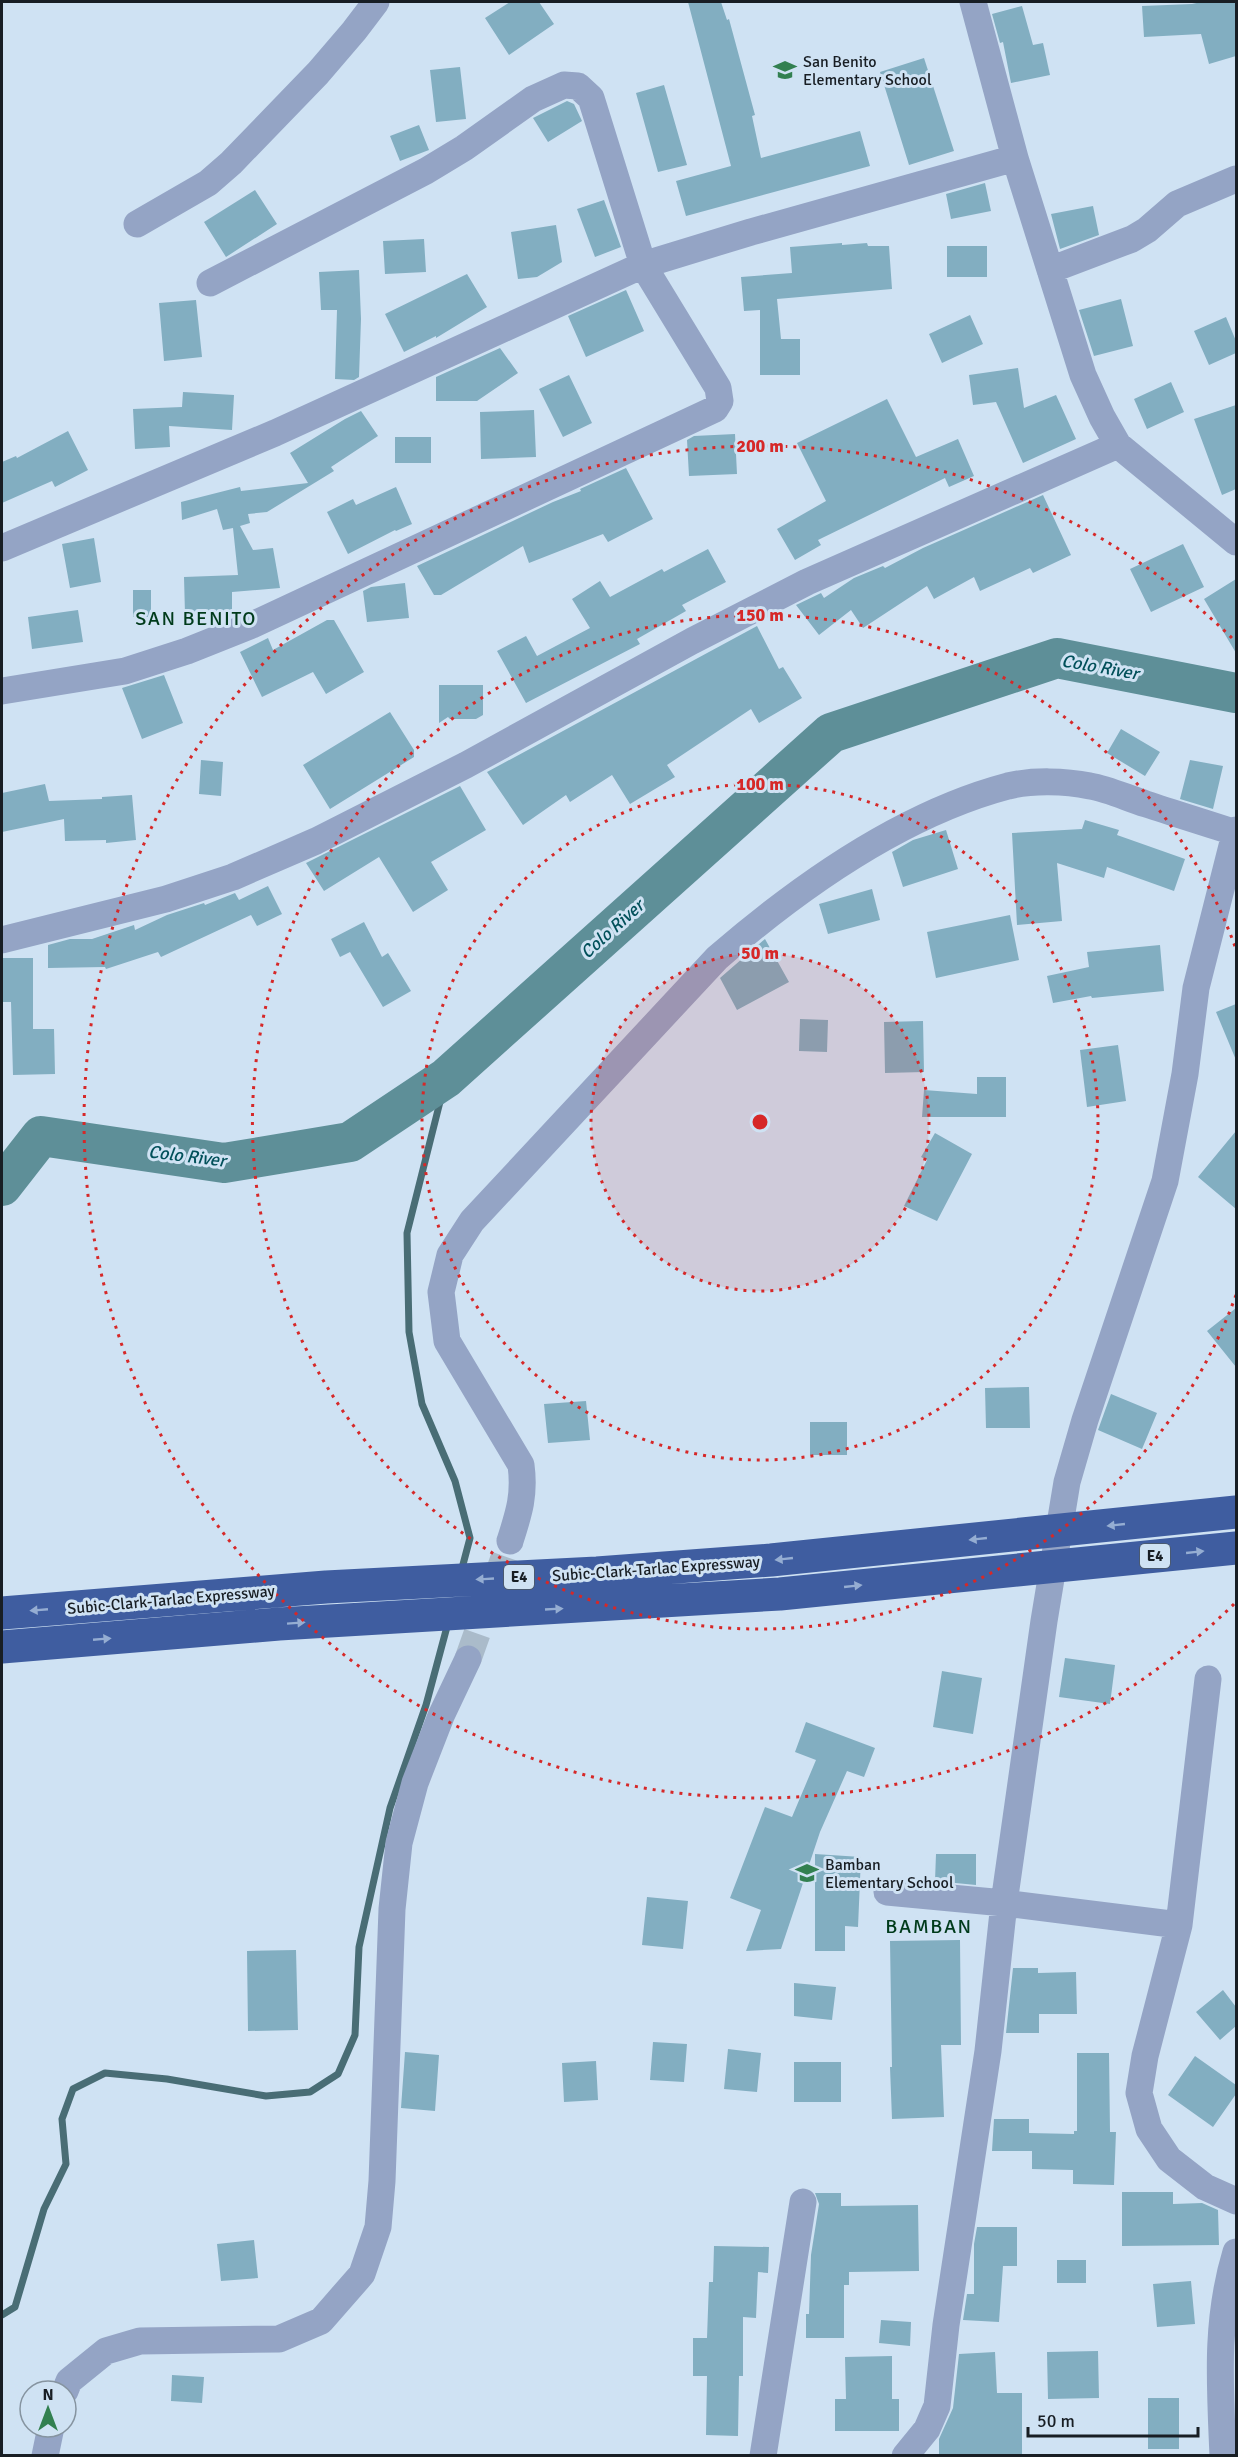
<svg xmlns="http://www.w3.org/2000/svg" width="1238" height="2457" font-family="Signika,sans-serif">
  <style>
    .lines { fill: none; stroke-linecap: round; stroke-linejoin: round }
    .stream { stroke: #496d75; stroke-width: 7 }
    .river { stroke: #5e8f98; stroke-width: 40 }
    .building { fill: #82aec1 }
    .minor-tunnel { stroke: #aabbca; stroke-width: 27; stroke-dasharray: 27 14; stroke-linecap: butt }
    .minor { stroke: #94a4c5; stroke-width: 27 }
    .highway { stroke: #3f5da0; stroke-width: 33 }
    .oneway { fill: #95add2 }
    .ring { fill: none; stroke: #d62828; stroke-width: 3; stroke-dasharray: 3 6 }
    .labels { text-anchor: middle; stroke-width: 6; stroke-linejoin: round; paint-order: stroke }
    .shield { fill: #cfe2f3; stroke: #4f5962; stroke-width: 1.5 }
    .shield-label { font-size: 15px; font-weight: bold; fill: #181e24 }
    .poi-label { font-size: 16px; fill: #181e24; stroke: #cfe2f3; text-anchor: start }
    .street-label { font-size: 16px; fill: #181e24; stroke: #cfe2f3 }
    .water-label { font-size: 18px; font-style: italic; fill: #02505a; stroke: #cfe2f3 }
    .quarter-label { font-size: 20px; letter-spacing: 1.5px; fill: #003b1b; stroke: #cfe2f3 }
    .centre { fill: #d62828; stroke: #cfe2f3; stroke-width: 3 }
    .ring-label { font-size: 18px; text-anchor: middle; font-weight: bold; fill: #d62828; stroke: #cfe2f3; stroke-width: 6; stroke-linejoin: round; paint-order: stroke }
  </style>
  <rect width="100%" height="100%" fill="#cfe2f3"/>
  <g class="lines">
    <path class="stream" d="M446,1078L407,1233L409,1332L422,1404L455,1481L470,1538L461,1572
      M2,2315L15,2307L44,2209L66,2164L62,2119L73,2089L105,2073L167,2079L266,2096L310,2092L338,2074L355,2035L359,1947L390,1808L426,1705L448,1623"/>
    <path class="river" d="M2,1186L41,1136L224,1163L350,1142L446,1078L831,733L1057,658L1236,693"/>
  </g>
  <path class="building" d="M510,2H539L554,24L509,55L485,18Z
    M688,2H721L727,20L729,19L755,115L752,116L761,158L860,131L870,166L686,216L676,181L731,166Z
    M1201,2H1236V56L1209,64L1201,34L1144,37L1142,6L1192,4Z
    M1022,6L1033,45L1043,43L1050,75L1011,83L1003,42L1000,43L992,14Z
    M924,58L954,151L909,165L880,72Z
    M460,67L466,119L436,122L430,70Z
    M664,85L687,165L658,172L636,93Z
    M567,101L574,104L582,121L548,142L533,118Z
    M419,125L429,150L400,161L390,136Z
    M985,183L991,211L951,219L946,194Z
    M255,190L277,224L226,257L204,222Z
    M604,200L621,247L595,257L577,209Z
    M1093,206L1099,235L1060,249L1051,214Z
    M556,225L562,262L537,277L518,279L511,232Z
    M424,239L426,272L385,274L383,241Z
    M842,243V245L867,243L868,246H889L892,289L777,299L781,339H800V375H760V310L744,311L741,277L792,273L790,247Z
    M947,246H987V277H947Z
    M359,270L361,319L359,377L354,380L335,379L337,310H321L319,272Z
    M467,274L487,307L436,338V336L404,352L385,314Z
    M626,290L644,331L586,357L568,316Z
    M1121,299L1133,346L1094,356L1079,310Z
    M196,300L202,357L164,361L159,303Z
    M970,315L983,344L942,363L929,334Z
    M1226,317L1236,341V353L1209,365L1194,331Z
    M500,348L518,373L477,401H436V377Z
    M1018,368L1024,408L1056,395L1076,439L1023,463L996,402L973,405L969,375Z
    M569,375L592,423L563,437L539,389Z
    M1171,382L1184,412L1147,429L1134,399Z
    M183,392L234,395L232,430L169,426L170,447L135,449L133,409L182,407Z
    M887,399L916,457L958,439L974,476L949,487L945,478L818,540L821,545L795,560L777,529L826,501L797,443Z
    M1236,405V489L1222,495L1194,419Z
    M534,410L536,457L481,459L480,412Z
    M361,411L378,436L331,467L334,471L267,512L248,514L250,523L240,526L253,550L273,548L280,588L232,592V612L185,614L184,577L238,575L233,528L223,530L217,509L182,520L181,502L240,487L241,491L308,483L290,453L345,419Z
    M68,431L88,470L55,487L52,481L2,503V462L16,456L17,458Z
    M735,434L737,474L689,476L687,440L694,436Z
    M395,437H431V463H395Z
    M626,468L653,519L608,542L603,534L529,563L523,546L441,595H434L417,566L553,502L581,491L580,489Z
    M396,487L412,524L396,531L395,530L348,554L327,512L353,499L356,505Z
    M1043,495L1071,555L1033,573L1030,568L980,591L974,577L934,599L927,586L863,628L851,610L819,635L796,605L821,593L824,598L854,578L883,566L885,568L923,548Z
    M94,538L101,582L70,588L62,544Z
    M1183,544L1204,587L1151,612L1130,569Z
    M708,549L726,582L682,605L686,611L637,639L640,644L526,703L497,651L526,636L537,656L590,628L572,599L600,581L610,597L662,569L664,572Z
    M1236,579V653L1204,599Z
    M405,583L409,618L367,622L363,591L371,587Z
    M133,590H151V617H133Z
    M78,610L83,642L32,649L28,617Z
    M327,620H334L364,672L326,694L313,672L262,697L240,652L268,638L273,650Z
    M757,626L779,669L783,667L802,698L759,723L751,709L667,765L675,777L630,804L612,775L570,802L566,795L523,825L487,772Z
    M164,675L183,723L142,739L122,688Z
    M439,685H483V715L476,719H450L448,717L439,723Z
    M390,712L414,750V757L330,809L303,765Z
    M1121,729L1160,752L1145,776L1107,753Z
    M201,760L223,762L221,796L199,794Z
    M1190,760L1223,766L1213,809L1180,799Z
    M45,784L49,801L102,799V797L132,795L136,840L106,843V840L65,841L64,819L2,832V793Z
    M460,786L486,830L431,862L448,890L413,912L379,857L324,891L306,863Z
    M1085,820L1119,830L1117,835L1185,859L1174,891L1107,867L1104,878L1057,863L1062,921L1017,925L1012,833L1082,829Z
    M946,830L958,869L903,887L892,852L913,840Z
    M268,886L282,914L257,926L251,915L161,957L158,952L106,969L105,967L48,968V945L70,939H92L134,925L135,930L167,915L204,903L205,905L235,893L239,900Z
    M872,889L880,920L828,934L819,904Z
    M1010,915L1019,960L936,978L927,932Z
    M364,922L382,957L388,953L411,991L383,1007L350,952L340,957L331,939Z
    M765,939L789,982L737,1010L720,978Z
    M1160,945L1164,991L1092,998L1091,996L1053,1003L1047,976L1089,967L1087,952Z
    M2,958H33V1029H54L55,1074L13,1075L11,1002H2Z
    M1236,1004V1060L1216,1012Z
    M800,1019L828,1020L827,1052L799,1051Z
    M923,1021L924,1072L885,1073L884,1022Z
    M1118,1045L1126,1101L1087,1107L1080,1050Z
    M977,1077H1006V1117H922L924,1090L977,1094Z
    M1236,1131V1209L1198,1177Z
    M935,1133L972,1154L937,1221L904,1206L927,1160L921,1157Z
    M1236,1308V1367L1207,1331Z
    M1029,1387L1030,1428H986L985,1388Z
    M1111,1394L1157,1413L1142,1449L1098,1430Z
    M586,1401L590,1440L548,1443L544,1404Z
    M810,1422H847V1455H810Z
    M1065,1658L1115,1665L1110,1704L1059,1697Z
    M942,1671L982,1678L973,1734L933,1727Z
    M806,1722L875,1748L864,1777L847,1771L820,1832L781,1949L746,1951L761,1910L730,1898L765,1807L792,1817L816,1760L795,1752Z
    M815,1854L861,1857L858,1927L845,1926V1951H815Z
    M936,1854H976V1885L935,1881Z
    M647,1897L688,1901L683,1949L642,1945Z
    M960,1940L961,2045H941L944,2117L892,2119L890,2067H892L890,1941Z
    M296,1950L298,2030L248,2031L247,1951Z
    M1013,1968H1038V1973L1076,1972L1077,2014H1039V2033H1006Z
    M794,1983L836,1987L832,2020L794,2016Z
    M1223,1990L1236,2007V2026L1220,2040L1196,2012Z
    M653,2042L687,2044L684,2082L650,2080Z
    M728,2049L761,2053L757,2092L724,2089Z
    M405,2052L439,2055L435,2111L401,2108Z
    M1077,2053H1109L1110,2132H1116L1114,2185L1073,2184V2170L1032,2169V2151H992L994,2119H1029V2133L1074,2134V2131H1077Z
    M1195,2056L1236,2085V2094L1213,2127L1168,2095Z
    M596,2061L598,2100L564,2102L562,2063Z
    M794,2062H841V2102H794Z
    M1122,2192H1173V2204L1202,2203L1218,2210L1219,2245L1122,2246Z
    M815,2193H841V2206L918,2205L919,2271L849,2272V2285H844V2338H806V2314H809L811,2255L819,2204Z
    M977,2227H1017V2266H1003L999,2322L963,2320L967,2294H974V2244Z
    M254,2240L258,2278L221,2281L217,2244Z
    M714,2246L769,2247L768,2273L758,2272L756,2318L743,2317V2376H739L738,2436L706,2435L707,2376H693V2338H707L709,2282H713Z
    M1057,2260H1086V2283H1057Z
    M1191,2281L1195,2324L1157,2327L1153,2284Z
    M881,2320L911,2322L910,2346L879,2343Z
    M1098,2351L1099,2398L1048,2399L1047,2352Z
    M995,2352L997,2393H1022V2456H939V2439L953,2408L959,2354Z
    M892,2356V2399H899V2431H835V2399H846L845,2357Z
    M172,2375L204,2377L202,2403L171,2401Z
    M1148,2398H1179V2449H1148Z"/>
  <g class="lines">
    <path class="minor-tunnel" d="M468,1659L510,1541"/>
    <path class="minor" d="M973,2L1015,158L1083,375L1102,417L1118,445L1236,542
      M137,224L208,183L231,163L318,73L354,31L376,2
      M1050,270L1132,239L1147,230L1177,204L1236,179
      M2,548L275,433L643,265L751,232L1015,158
      M2,691L125,671L187,651L252,625L715,409L720,401L718,388L643,265L591,98L578,86L564,85L533,99L464,148L426,171L210,283
      M2,940L166,899L233,877L316,841L466,765L692,641L807,582L1118,445
      M510,1541C519,1513 525,1495 521,1465L447,1341L441,1292L450,1255L472,1221L717,958C799,887 902,814 1008,786C1033,780 1065,781 1090,786C1108,789 1127,798 1146,804C1176,814 1206,823 1236,833
      M1208,1679L1179,1925L1145,2056L1139,2093L1149,2129L1169,2159L1205,2187L1236,2201
      M887,1892L1004,1903L1179,1925
      M65,2391L69,2381L106,2351L140,2341L279,2339L321,2321L362,2274L378,2227L382,2181L392,1909L399,1843L415,1783L441,1716L468,1659
      M45,2456L51,2427
      M763,2456L803,2202
      M905,2456L927,2429L937,2406L946,2325L988,2051L1004,1903L1044,1621L1067,1482L1085,1420L1165,1181L1185,1074L1196,988L1236,830
      M1223,2456C1220,2385 1215,2321 1236,2252"/>
    <path class="highway" d="M2,1613L326,1587L597,1573L771,1560L1236,1512
      M2,1647L279,1624L780,1594L1236,1548"/>
  </g>
  <defs><path id="oneway-solid" d="M-6-.8H1V-3.2L6.5 0L1 3.2V.8H-6Z" transform="scale(1.5)"/></defs>
  <g class="oneway">
    <use href="#oneway-solid" transform="translate(1116 1525) rotate(174)"/>
    <use href="#oneway-solid" transform="translate(978 1539) rotate(174)"/>
    <use href="#oneway-solid" transform="translate(1195 1552) rotate(-6)"/>
    <use href="#oneway-solid" transform="translate(784 1559) rotate(174)"/>
    <use href="#oneway-solid" transform="translate(485 1579) rotate(177)"/>
    <use href="#oneway-solid" transform="translate(853 1586) rotate(-6)"/>
    <use href="#oneway-solid" transform="translate(554 1609) rotate(-3)"/>
    <use href="#oneway-solid" transform="translate(39 1610) rotate(175)"/>
    <use href="#oneway-solid" transform="translate(296 1623) rotate(-4)"/>
    <use href="#oneway-solid" transform="translate(102 1639) rotate(-5)"/>
  </g>
  <circle cx="760" cy="1122" r="169" fill="#d62828" fill-opacity=".12"/>
  <g class="ring">
    <circle cx="760" cy="1122" r="169"/>
    <circle cx="760" cy="1122" r="338"/>
    <path d="M1236 1295A507 507 0 1 1 1236 949"/>
    <path d="M1234 1604A676 676 0 1 1 1234 640"/>
  </g>
  <defs>
    <g id="school-bare" transform="scale(1.8)"><path d="M0-5L7-2L0 1L-7-2ZM-4 1L0 2.5L4 1V4Q0 6-4 4Z" fill="#328050" stroke="#cfe2f3" stroke-width="2.5" paint-order="stroke"/></g>
  </defs>
  <g fill-rule="evenodd">
    <use href="#school-bare" x="785" y="70"/>
    <use href="#school-bare" x="807" y="1873"/>
  </g>
  <g class="labels">
    <g class="shield">
      <rect x="1140" y="1544" width="30" height="24" rx="4.5"/>
      <rect x="504" y="1565" width="30" height="24" rx="4.5"/>
    </g>
    <g class="shield-label">
      <text x="1155" y="1561">E4</text>
      <text x="519" y="1582">E4</text>
    </g>
    <g class="poi-label">
      <text x="803" y="67">San Benito<tspan x="803" dy="18">Elementary School</tspan></text>
      <text x="825" y="1870">Bamban<tspan x="825" dy="18">Elementary School</tspan></text>
    </g>
    <g class="street-label">
      <text transform="translate(656 1568) rotate(-4)" y="6">Subic-Clark-Tarlac Expressway</text>
      <text transform="translate(171 1599) rotate(-5)" y="6">Subic-Clark-Tarlac Expressway</text>
    </g>
    <g class="water-label">
      <text transform="translate(1100 667) rotate(10)" y="6">Colo River</text>
      <text transform="translate(612 929) rotate(-42)" y="6">Colo River</text>
      <text transform="translate(187 1156) rotate(7)" y="6">Colo River</text>
    </g>
    <g class="quarter-label">
      <text x="196" y="625">SAN BENITO</text>
      <text x="929" y="1933">BAMBAN</text>
    </g>
  </g>
  <circle cx="760" cy="1122" r="9" class="centre"/>
  <g class="ring-label">
    <text x="760" y="452">200 m</text>
    <text x="760" y="621">150 m</text>
    <text x="760" y="790">100 m</text>
    <text x="760" y="959">50 m</text>
  </g>
  <rect width="1238" height="2457" fill="none" stroke="#181e24" stroke-width="6"/>
  <g transform="translate(48 2409)"><circle r="28" fill="#cfe2f3" stroke="#8694a0" stroke-width="1.5"/>
  <path d="M0-4.5L10 22L0 15L-10 22Z" fill="#328050"/>
  <text y="-9" font-size="16" font-weight="bold" text-anchor="middle" fill="#181e24">N</text>
  </g>
  <path d="M1028 2427v9h170v-9" fill="none" stroke="#181e24" stroke-width="3"/>
  <text x="1037" y="2427" font-size="18" fill="#181e24" stroke="#cfe2f3" stroke-width="4.5" paint-order="stroke">50 m</text>
</svg>
